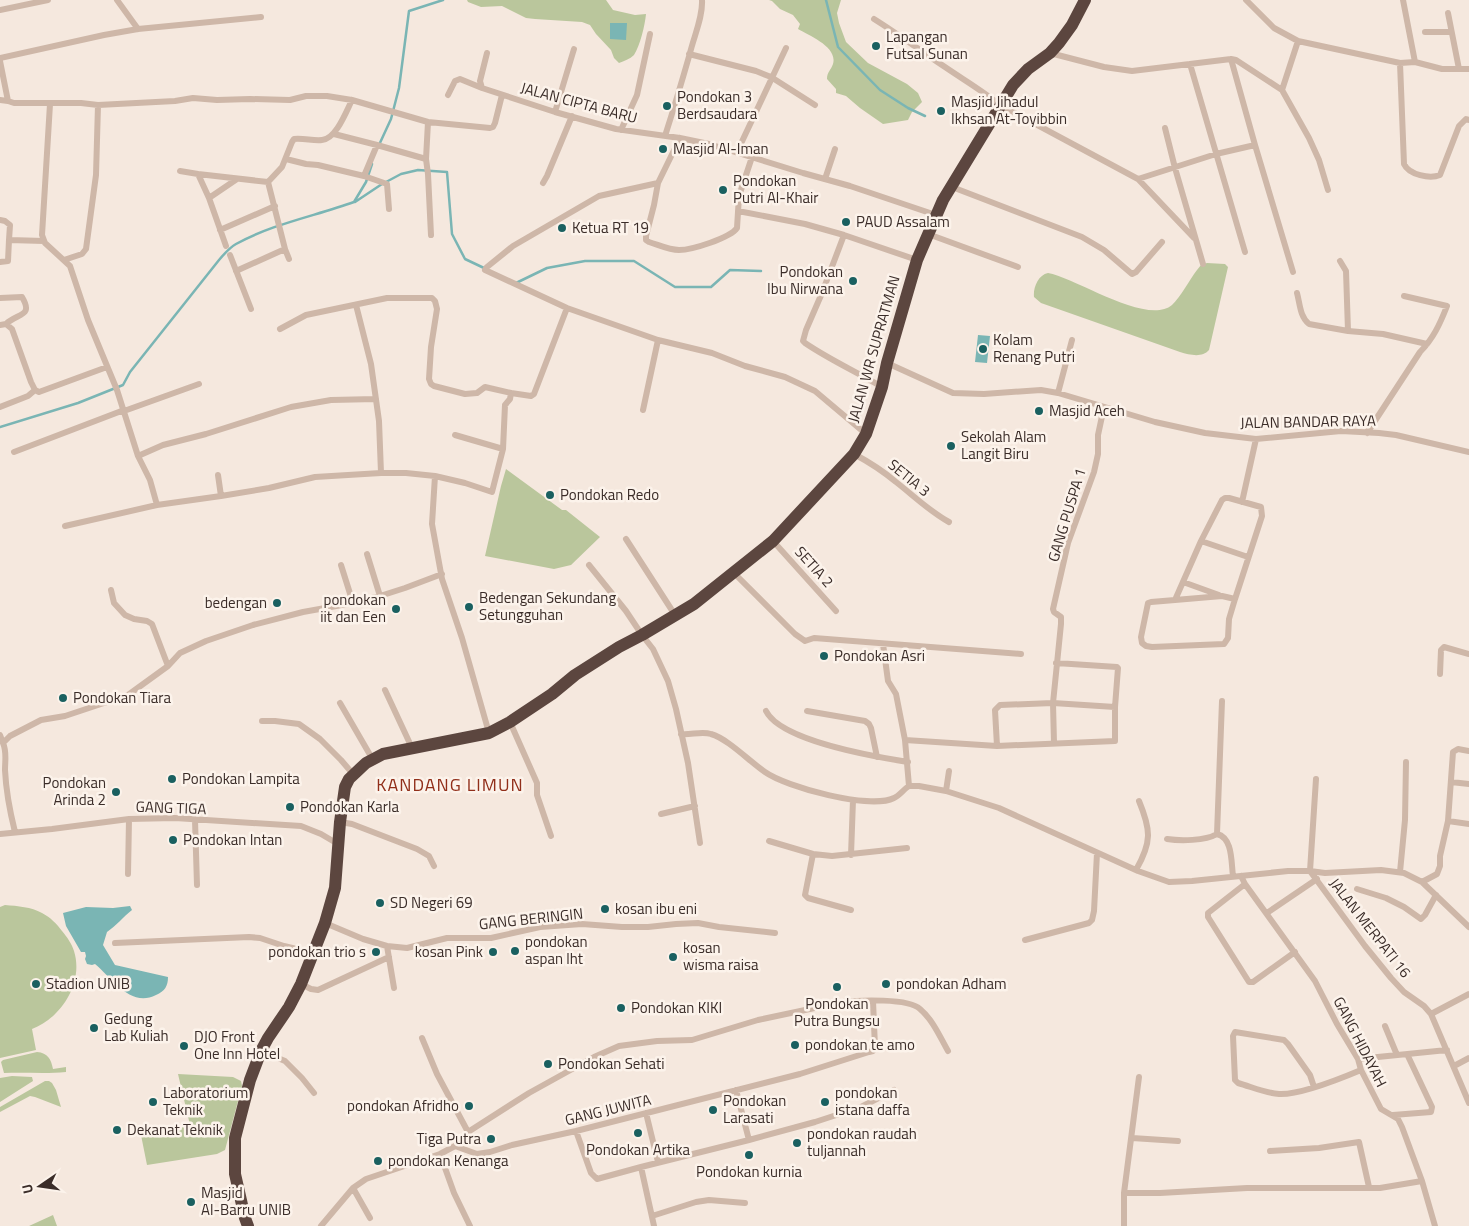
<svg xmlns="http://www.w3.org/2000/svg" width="1469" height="1226" font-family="'Titillium Web',sans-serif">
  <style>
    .green { fill: #bac69c }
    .water { fill: #7ab5b4 }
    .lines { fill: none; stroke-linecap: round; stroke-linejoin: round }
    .stream { stroke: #7ab5b4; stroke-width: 2.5 }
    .street { stroke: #ceb7a8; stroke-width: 6 }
    .highway { stroke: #5c463f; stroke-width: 12 }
    .poi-dot { fill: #1a6060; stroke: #fcf3eb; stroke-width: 2 }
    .labels { text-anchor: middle; stroke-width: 5; stroke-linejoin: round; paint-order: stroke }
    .poi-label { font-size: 15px; fill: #3b2d29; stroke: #fcf3eb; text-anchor: start }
    .street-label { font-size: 15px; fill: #3b2d29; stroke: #fcf3eb }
    .quarter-label { font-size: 18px; letter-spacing: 1px; fill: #912f1a; stroke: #fcf3eb }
  </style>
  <rect width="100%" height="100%" fill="#f5e8de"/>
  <path class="green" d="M467,0H606L613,10L635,15L646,14C645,25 640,46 634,55C630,59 624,61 619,63L614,58L611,50L596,34L590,25L582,22L535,19L526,18L502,6L481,7L468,2Z
    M769,0H841L837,13L839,23L846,42L868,63L907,84L918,93L922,102L912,112L908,120L883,124L860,108L846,96L836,93V89L827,79C827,72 831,70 833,64C838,47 810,36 798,29L800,24L793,15L780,9L772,1Z
    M1207,263L1225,264L1228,267L1209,350C1202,358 1190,355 1180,352L1041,303L1034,297C1033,288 1038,275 1048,273C1076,278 1147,326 1172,305C1180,298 1190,279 1197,270L1201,265Z
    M506,469L562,510H566L600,537L571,565L554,569L485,556L501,486Z
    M5,905C18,906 31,907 42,913C50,917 57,924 62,931C67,937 72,944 74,951C84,983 61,1018 32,1029L36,1050L0,1058V907Z
    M37,1052C48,1053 51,1059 53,1069L66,1067V1072C45,1074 25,1072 4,1073L1,1062L3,1060Z
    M178,1074L233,1077L241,1081L242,1086L225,1150L217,1154L147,1165L141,1135L190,1125Z
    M12,1076L32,1077L33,1081L0,1102V1078Z
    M45,1081H49L52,1083L56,1090L61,1107L35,1097L30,1096L0,1112V1107Z
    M53,1215L57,1226H29Z"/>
  <path class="water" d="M610,23H627L626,40L610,39Z
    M978,335L990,336L987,363L975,362Z
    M130,906L132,910C123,917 116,926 107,932L103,945L115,965L168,977C168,986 165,991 156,995C130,1008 112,978 95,964L92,965L87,964L85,959L86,956L85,952H81L66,926L63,913L86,907L113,908Z"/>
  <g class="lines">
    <path class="stream" d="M826,0L838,47L880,90L908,108L925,116
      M379,145L391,119L399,88L409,11L443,0
      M386,182L401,174L418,170L447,172L452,234L465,259L484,268
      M355,202L382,184
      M516,283L547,268L585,261H634L675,287H711L730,270L761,271
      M0,427L78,403L123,385L130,372L219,260C224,254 229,248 236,244C272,224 315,216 354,202L366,182L372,164"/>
    <path class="street" d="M117,0L138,29
      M1246,0L1274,28L1298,41L1400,63L1415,62L1442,69H1469
      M1403,0L1415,62
      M0,10L48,0
      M1448,13L1459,69
      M874,19C898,34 921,51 945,67C964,80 983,91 1000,105L1138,179L1216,154L1255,145
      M1425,32H1451
      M487,53L480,81L482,88L555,112L616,129L680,138L709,144L803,173L850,186L936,215
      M1050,53L1104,67L1132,71L1231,59L1236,60L1282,90L1309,138L1319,160L1328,190
      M689,54L756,71L771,77L815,105
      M0,58L104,35L138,29L261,17
      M1231,59L1255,145L1293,272
      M0,61L8,101L14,103H81L98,105L175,101L193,98L217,100L250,99L290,100L306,96H327L352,100L428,122L490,128L493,127L495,123L502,95
      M1400,63L1404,164C1409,175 1430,179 1440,175L1459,126L1466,119L1469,120
      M1190,64L1245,252
      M1282,90L1298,41
      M448,95L455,81L460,79L482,88
      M0,100L8,101
      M50,104L42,235L45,243L70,266L88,320L117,390L138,456L150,480L157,505L221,496L269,488L315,477L381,473H406L435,476L465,483L492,492L503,449L505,405L510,399L511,393L531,396L534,394L567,308
      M555,112L574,49
      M428,122L426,159L428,174L431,235
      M1165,128L1175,168L1203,264
      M621,130L637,95L650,34
      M334,134L377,145L426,159
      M665,136C674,108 682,81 690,53C694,36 703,17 702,0
      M680,138L658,183L599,196L513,246L487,267L485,270L567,308L658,340L712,353L745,366L785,377L815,391L866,434
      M737,152L786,48
      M286,159L306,164L318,165L364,176L377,145
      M180,171L198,174
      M364,176L387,184L389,209
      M825,179L835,149
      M1138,179L1194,238
      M268,182L285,249L289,259
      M543,183L547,176L572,116
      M658,183L654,205L646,236V240L649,242C659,245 669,250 679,250C692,250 730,238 737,228L739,196L752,157
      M952,187L1082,237L1104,250L1132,274L1136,272L1162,242
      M209,198L237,179
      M738,211L805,224L844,235L917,260
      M0,220L5,221L10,225L9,240L44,241
      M220,230L275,206
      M928,234L1018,267
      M844,235L822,293L806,330L803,341L805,343C830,360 857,372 882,387
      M226,246L209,198L198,174L268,182L282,167L292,142L294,139C304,138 313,141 322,140C336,139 346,112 352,100
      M230,255L251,309
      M64,260L82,254L86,249L96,175L98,105
      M1340,261L1346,271L1348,331
      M0,262L8,261L9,240
      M236,271L285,249
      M1297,293C1300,304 1300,317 1309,324L1348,331L1383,334L1427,344
      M0,298L22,297C34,317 17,313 6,324
      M356,305L371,364L379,421L381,473
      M0,325L6,324L12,329L31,382L35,390L39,392L107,367
      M280,329L306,315L387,298H432L435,301L437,309L431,347L429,379L431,384L434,386L465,394L477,393L485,387L511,393
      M887,363L953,393L984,394L1041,390L1058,393L1155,422L1205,433L1256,439L1341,431L1379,433L1396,435L1469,452
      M1058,393L1072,340
      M0,407L28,396L35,390
      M643,410L658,340
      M124,411L199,384
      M1367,433L1420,352C1433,339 1440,324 1447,306L1404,296
      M455,435L503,449
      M14,452L124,410
      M854,454C869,462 883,471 896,482C914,496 929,511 949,522
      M138,456L163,445L206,434L291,407L331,400L376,399
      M218,475L221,496
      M435,476L432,524L442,579L462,638L489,733
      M1225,498H1229L1261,507L1262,516L1235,599L1222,596L1175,600L1201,541L1222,500Z
      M1242,502L1256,439
      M65,526L157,505
      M626,539L675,615
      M773,541L836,611
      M1201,541L1248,557
      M367,554L380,596
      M341,565L353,603
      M589,565L626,611L642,635L653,649L668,681L676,709L688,763L700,843
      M733,572L795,634L805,641L814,638L1021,654
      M1183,582L1219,595
      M111,590L114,603L125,615L134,619L147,621L152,624L168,666
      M1175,600L1151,602L1148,603L1141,637L1142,643L1146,646L1152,647L1224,644L1228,638L1229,619L1235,599
      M883,644L888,681L896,694L905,740L909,786
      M1440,674L1441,650L1444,647L1469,654
      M385,690L412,748
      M1222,701L1217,834C1233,838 1231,862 1233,876
      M340,703L373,760
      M766,711C781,741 876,757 908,762
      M807,711L865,721L869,724L871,728L877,757
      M262,721H275L299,724L320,739L341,760L353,774
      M510,722L537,783V795L551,836
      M681,734C691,735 702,731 711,734C728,739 749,761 765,772C786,787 870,810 894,798C899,796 904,789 909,786H919L946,791L999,808L1138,871L1169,882L1192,881L1288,871H1310L1325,873L1381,870L1404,873L1422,882L1469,927
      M0,735L3,743
      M905,740L997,746L1115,741V707L1118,668L1117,667L1056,663
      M1054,743L1053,703L1061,624V617L1054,612L1053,609L1068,543L1094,472L1098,454V435L1104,407
      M997,746L995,710L1000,705L1053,703L1115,707
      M1316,779L1310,871L1365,946L1391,978L1404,992L1424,1006L1431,1014L1469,1103
      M1451,782L1469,784
      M946,791L949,771
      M661,814L695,806
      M195,820L197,885
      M1448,821L1469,824
      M340,822L352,824L417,849L429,856L434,866
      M15,832C10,812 6,791 5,770C5,760 7,752 3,743L10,736L41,720L65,716L128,695L168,666L180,653L206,641L253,625L303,612L353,603L380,596L405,588L442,574
      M0,834L52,829L129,819L175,818L301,826L321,834L338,844
      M1167,839C1180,841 1205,841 1217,834
      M769,841L813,854L832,856L907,848
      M813,854L805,895L808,898L851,910
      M851,855L853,800
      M1136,870C1152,842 1151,830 1139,801
      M1400,872L1405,820L1406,762
      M128,874L129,819
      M1241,876L1245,884L1315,981L1337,1024L1358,1059L1361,1070L1381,1109L1398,1119L1402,1127L1422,1181L1435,1226
      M1422,882L1437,874L1440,866V856L1448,821L1453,752L1458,749L1469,751
      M1245,884L1208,913V917L1249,982H1253L1295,952
      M1357,889L1386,898L1404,907L1421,919L1425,915L1436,895
      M1267,913L1317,879
      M325,923L363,939L387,946L407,948L447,938H491L540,927L582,924L622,927H648L676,924L698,923L719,927L775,933
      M1025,940L1089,923L1092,920L1094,911L1097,853
      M115,943L249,937L260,938L284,946L313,953
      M387,946L394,988
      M301,984L311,989L318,990L389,957
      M1431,1014L1469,994
      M1385,1026L1397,1055
      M422,1038L437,1074L468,1132
      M261,1051L285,1061L302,1078L314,1093
      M1358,1059L1447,1050
      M1454,1066L1469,1058
      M1314,1087L1310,1075L1288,1044L1284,1040L1235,1032L1233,1036L1235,1080L1238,1083C1252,1087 1265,1093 1279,1094C1299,1095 1342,1078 1361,1070
      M736,1090L749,1140
      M646,1113L658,1162
      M1393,1115L1431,1112L1432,1107L1407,1054
      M576,1131L591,1173L597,1179L641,1167L749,1140L815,1122L861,1107L894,1090
      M1132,1138L1178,1141
      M455,1146L468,1132L529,1093L594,1057L619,1046L657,1041L692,1040L758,1020L843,1002C859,1000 909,998 920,1009C933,1020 940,1037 948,1051
      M1270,1151L1319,1148L1359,1142L1369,1187
      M440,1154L454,1193L470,1226
      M641,1167L654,1226
      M353,1188L370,1218
      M1124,1193H1160L1247,1188H1380L1422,1181
      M652,1216L696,1202L709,1200L745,1203
      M321,1226L353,1188L366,1179L440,1154L455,1146L477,1154L490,1152L512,1145L576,1131L800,1074L869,1052L873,1051L875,1047L873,1001
      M1124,1226V1193L1139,1077"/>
    <path class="highway" d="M248,1226L245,1218L235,1174V1138L250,1080L261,1051L268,1038L289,1007L301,984L325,923L335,888L340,822L345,787L349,779L366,763L383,754L489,733L510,722L552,694L575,675L619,647L642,635L694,604L773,541L854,454L866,434L882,387L887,363L917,260L943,200L1013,85L1028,69L1050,53L1059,43L1072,25L1085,0"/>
  </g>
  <g class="poi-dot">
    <circle cx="876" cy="46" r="5"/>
    <circle cx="667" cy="106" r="5"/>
    <circle cx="941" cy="111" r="5"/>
    <circle cx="663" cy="149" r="5"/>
    <circle cx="723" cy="190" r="5"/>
    <circle cx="846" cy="222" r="5"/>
    <circle cx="562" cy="228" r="5"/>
    <circle cx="853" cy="281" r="5"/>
    <circle cx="983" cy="349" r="5"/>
    <circle cx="1039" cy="411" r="5"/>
    <circle cx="951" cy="446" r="5"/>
    <circle cx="550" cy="495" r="5"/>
    <circle cx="277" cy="603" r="5"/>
    <circle cx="469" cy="607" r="5"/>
    <circle cx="396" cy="609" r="5"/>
    <circle cx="824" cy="656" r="5"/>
    <circle cx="63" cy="698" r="5"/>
    <circle cx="172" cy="779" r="5"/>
    <circle cx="116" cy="792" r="5"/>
    <circle cx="290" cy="807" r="5"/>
    <circle cx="173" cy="840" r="5"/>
    <circle cx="380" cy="903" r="5"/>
    <circle cx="605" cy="909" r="5"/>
    <circle cx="515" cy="951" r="5"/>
    <circle cx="376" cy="952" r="5"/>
    <circle cx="493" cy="952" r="5"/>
    <circle cx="673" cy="957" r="5"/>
    <circle cx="36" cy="984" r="5"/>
    <circle cx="886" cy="984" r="5"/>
    <circle cx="837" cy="987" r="5"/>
    <circle cx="621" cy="1008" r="5"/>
    <circle cx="94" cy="1028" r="5"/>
    <circle cx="795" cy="1045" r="5"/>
    <circle cx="184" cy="1046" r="5"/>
    <circle cx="548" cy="1064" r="5"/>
    <circle cx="153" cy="1102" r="5"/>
    <circle cx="825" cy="1102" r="5"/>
    <circle cx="469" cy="1106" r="5"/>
    <circle cx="713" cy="1110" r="5"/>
    <circle cx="117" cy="1130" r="5"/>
    <circle cx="638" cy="1133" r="5"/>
    <circle cx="491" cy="1139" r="5"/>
    <circle cx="797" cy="1143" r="5"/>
    <circle cx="749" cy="1155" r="5"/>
    <circle cx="378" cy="1161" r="5"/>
    <circle cx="191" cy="1202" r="5"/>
  </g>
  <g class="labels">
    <g class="poi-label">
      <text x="886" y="42">Lapangan<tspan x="886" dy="17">Futsal Sunan</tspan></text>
      <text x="677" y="102">Pondokan 3<tspan x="677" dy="17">Berdsaudara</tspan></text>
      <text x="951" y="107">Masjid Jihadul<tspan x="951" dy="17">Ikhsan At-Toyibbin</tspan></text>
      <text x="673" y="154">Masjid Al-Iman</text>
      <text x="733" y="186">Pondokan<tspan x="733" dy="17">Putri Al-Khair</tspan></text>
      <text x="856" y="227">PAUD Assalam</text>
      <text x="572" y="233">Ketua RT 19</text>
      <text x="843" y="277" text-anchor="end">Pondokan<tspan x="843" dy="17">Ibu Nirwana</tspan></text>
      <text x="993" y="345">Kolam<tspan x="993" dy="17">Renang Putri</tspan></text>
      <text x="1049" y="416">Masjid Aceh</text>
      <text x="961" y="442">Sekolah Alam<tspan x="961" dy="17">Langit Biru</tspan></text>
      <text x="560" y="500">Pondokan Redo</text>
      <text x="479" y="603">Bedengan Sekundang<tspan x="479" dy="17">Setungguhan</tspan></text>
      <text x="386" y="605" text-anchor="end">pondokan<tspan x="386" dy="17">iit dan Een</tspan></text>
      <text x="267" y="608" text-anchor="end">bedengan</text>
      <text x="834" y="661">Pondokan Asri</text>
      <text x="73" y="703">Pondokan Tiara</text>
      <text x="182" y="784">Pondokan Lampita</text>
      <text x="106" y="788" text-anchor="end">Pondokan<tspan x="106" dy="17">Arinda 2</tspan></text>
      <text x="300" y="812">Pondokan Karla</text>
      <text x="183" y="845">Pondokan Intan</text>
      <text x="390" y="908">SD Negeri 69</text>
      <text x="615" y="914">kosan ibu eni</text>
      <text x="525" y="947">pondokan<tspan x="525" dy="17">aspan lht</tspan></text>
      <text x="683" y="953">kosan<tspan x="683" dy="17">wisma raisa</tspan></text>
      <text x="366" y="957" text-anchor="end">pondokan trio s</text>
      <text x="483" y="957" text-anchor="end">kosan Pink</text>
      <text x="46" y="989">Stadion UNIB</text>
      <text x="896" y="989">pondokan Adham</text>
      <text x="837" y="1009" text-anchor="middle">Pondokan<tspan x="837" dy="17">Putra Bungsu</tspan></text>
      <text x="631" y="1013">Pondokan KIKI</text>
      <text x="104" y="1024">Gedung<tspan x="104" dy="17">Lab Kuliah</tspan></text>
      <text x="194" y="1042">DJO Front<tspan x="194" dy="17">One Inn Hotel</tspan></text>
      <text x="805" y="1050">pondokan te amo</text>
      <text x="558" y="1069">Pondokan Sehati</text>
      <text x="163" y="1098">Laboratorium<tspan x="163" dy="17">Teknik</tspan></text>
      <text x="835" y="1098">pondokan<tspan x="835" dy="17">istana daffa</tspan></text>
      <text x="723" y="1106">Pondokan<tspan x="723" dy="17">Larasati</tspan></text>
      <text x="459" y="1111" text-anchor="end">pondokan Afridho</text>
      <text x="127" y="1135">Dekanat Teknik</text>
      <text x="807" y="1139">pondokan raudah<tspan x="807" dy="17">tuljannah</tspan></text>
      <text x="481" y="1144" text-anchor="end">Tiga Putra</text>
      <text x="638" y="1155" text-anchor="middle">Pondokan Artika</text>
      <text x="388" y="1166">pondokan Kenanga</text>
      <text x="749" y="1177" text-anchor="middle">Pondokan kurnia</text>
      <text x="201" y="1198">Masjid<tspan x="201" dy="17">Al-Barru UNIB</tspan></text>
    </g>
    <g class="street-label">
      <text transform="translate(579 103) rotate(15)" y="5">JALAN CIPTA BARU</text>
      <text transform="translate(874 349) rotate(-74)" y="5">JALAN WR SUPRATMAN</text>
      <text transform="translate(1308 422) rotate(-1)" y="5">JALAN BANDAR RAYA</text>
      <text transform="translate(909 478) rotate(39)" y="5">SETIA 3</text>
      <text transform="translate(1067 515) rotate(-73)" y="5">GANG PUSPA 1</text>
      <text transform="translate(814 567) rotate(48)" y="5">SETIA 2</text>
      <text transform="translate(171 808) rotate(2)" y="5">GANG TIGA</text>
      <text transform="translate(531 919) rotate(-6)" y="5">GANG BERINGIN</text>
      <text transform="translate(1370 928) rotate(52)" y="5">JALAN MERPATI 16</text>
      <text transform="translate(1360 1042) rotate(63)" y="5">GANG HIDAYAH</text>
      <text transform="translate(608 1110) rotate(-14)" y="5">GANG JUWITA</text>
    </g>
    <g class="quarter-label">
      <text x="450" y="791">KANDANG LIMUN</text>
    </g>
  </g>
  <g transform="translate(40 1186) rotate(257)" stroke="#fcf3eb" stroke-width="4" paint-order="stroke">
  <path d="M0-4L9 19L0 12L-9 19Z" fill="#3b2d29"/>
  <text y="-8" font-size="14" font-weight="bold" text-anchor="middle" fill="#3b2d29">U</text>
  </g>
</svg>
